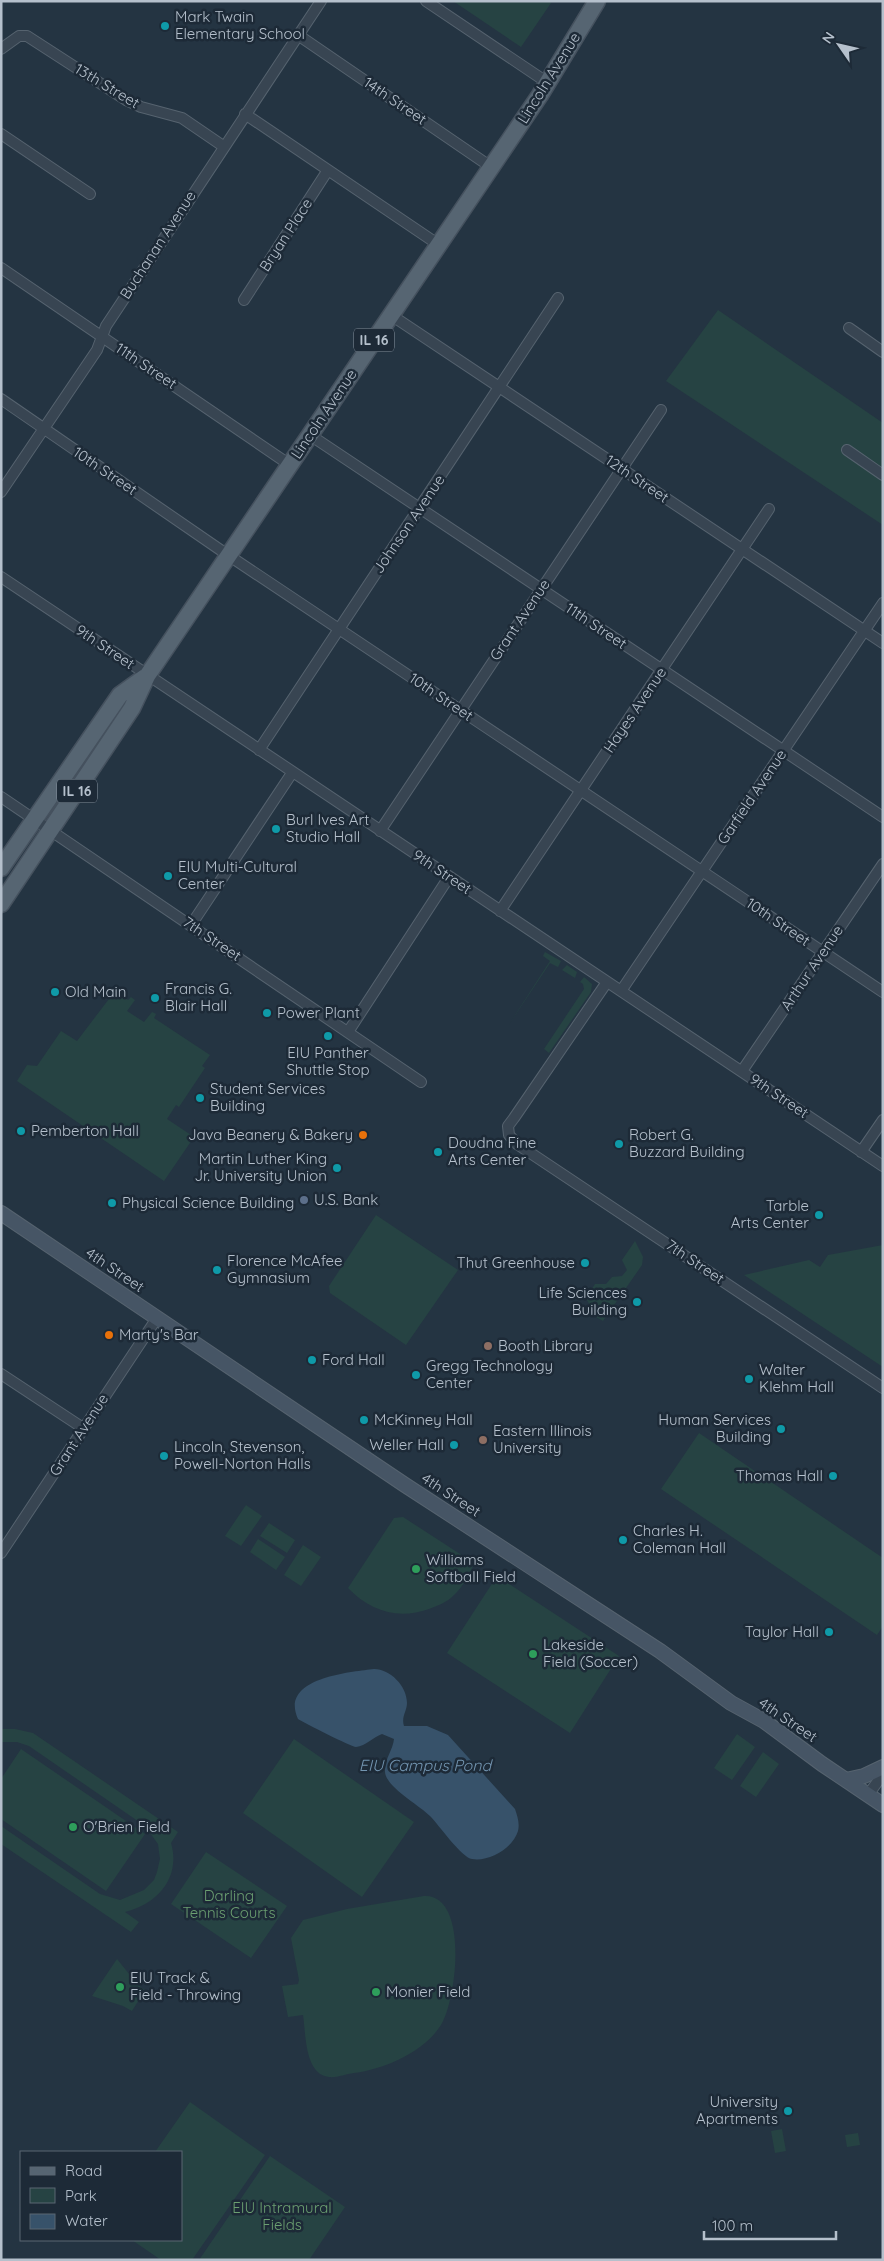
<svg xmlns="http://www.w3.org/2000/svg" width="884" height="2261" font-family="Quicksand,sans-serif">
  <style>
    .green { fill: #264343 }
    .water { fill: #37526a }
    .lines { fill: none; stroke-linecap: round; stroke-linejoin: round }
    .street-casing { stroke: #56636f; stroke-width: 12 }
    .secondary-casing { stroke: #56636f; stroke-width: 16 }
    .primary-casing { stroke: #45515e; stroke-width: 19 }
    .street { stroke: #384552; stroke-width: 10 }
    .secondary { stroke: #465565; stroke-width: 14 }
    .primary { stroke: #566572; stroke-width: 16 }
    .culture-dot { fill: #0f9aa8; stroke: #1d2a37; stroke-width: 2 }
    .food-dot { fill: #e8710a; stroke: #1d2a37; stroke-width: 2 }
    .service-dot { fill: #5c6f8a; stroke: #1d2a37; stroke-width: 2 }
    .education-dot { fill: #8d6e63; stroke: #1d2a37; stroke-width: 2 }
    .leisure-dot { fill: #2e9e5b; stroke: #1d2a37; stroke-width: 2 }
    .labels { text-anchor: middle; stroke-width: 5; stroke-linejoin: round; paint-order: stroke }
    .shield { fill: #1d2a37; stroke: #87939f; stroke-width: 1 }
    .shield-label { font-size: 14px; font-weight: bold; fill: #b5c0cc }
    .poi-label { font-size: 15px; fill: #b5c0cc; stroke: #1d2a37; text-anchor: start }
    .street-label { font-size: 15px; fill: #b5c0cc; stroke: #1d2a37 }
    .park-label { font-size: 15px; fill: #6b9f71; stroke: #1d2a37 }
    .water-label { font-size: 16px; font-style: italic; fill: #7395b1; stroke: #1d2a37 }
  </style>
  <rect width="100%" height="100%" fill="#243442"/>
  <path class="green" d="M453,1H549L551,3L521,47Z
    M718,310L883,423V525L666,381Z
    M545,952L561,961L558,967L550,963L508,1026L550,961L543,956Z
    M567,965L577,972L575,978L562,970Z
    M584,977L592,984L591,992L549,1053L544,1049L584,989L583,984L580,982Z
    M115,991L128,1000L131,997L135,1000L127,1011L144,1022L152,1012L156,1014L154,1018L210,1055L202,1066L205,1068L179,1107L176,1105L167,1119L194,1137L164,1181L17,1081L27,1065L37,1066L61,1031L77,1041Z
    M376,1215L458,1270L406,1345L330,1293L329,1286Z
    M635,1241L643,1257L642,1265L603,1321L596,1317L586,1298L595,1284H606L612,1277L622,1276L627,1270L622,1260Z
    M883,1245V1367L744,1275L809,1260L820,1267L828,1255Z
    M699,1433L883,1558V1626L877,1635L661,1489Z
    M246,1505L262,1516L241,1546L225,1536Z
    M403,1517L474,1563C469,1575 463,1587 453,1596C447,1602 437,1606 429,1609C398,1620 370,1611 348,1588L394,1518Z
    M269,1523L295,1540L287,1553L260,1536Z
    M258,1539L285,1557L276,1570L250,1552Z
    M303,1545L321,1557L301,1586L284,1575Z
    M497,1576L619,1656L570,1733L447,1653Z
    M1,1729H15L33,1733L178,1832L171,1843C181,1877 158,1904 125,1912L139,1922L131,1932L1,1844V1826L100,1894L120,1900L144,1890L154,1880L157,1872L160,1859L158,1844L145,1826L29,1746L17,1742H1Z
    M737,1734L755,1747L732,1780L714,1768Z
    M294,1739L414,1822L362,1897L243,1813Z
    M21,1749L145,1834L106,1891L1,1819V1779Z
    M763,1752L779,1764L756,1797L740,1786Z
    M206,1852L287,1906L251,1958L171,1904Z
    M424,1896C469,1894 457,1999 441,2025C424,2052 385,2069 354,2073C345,2074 337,2078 329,2077C304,2074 306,2033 303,2015L288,2017L282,1986L298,1984L299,1980L291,1938L303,1920L347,1909Z
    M117,1959L138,1985L145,1990L132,2011L123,2006L92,1996Z
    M190,2102L265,2155L192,2260H161L132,2240H181V2152H155Z
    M782,2129L786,2151L775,2153L771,2131Z
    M858,2133L860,2145L847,2147L845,2135Z
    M270,2156L345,2207L309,2260H199Z"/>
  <path class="water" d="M374,1669C390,1669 407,1686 407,1703C407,1711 401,1717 404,1726H427L448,1735L515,1809C517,1815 520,1823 518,1831C513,1848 489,1862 472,1859C462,1858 438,1824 430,1816C419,1805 386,1787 385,1772C384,1760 393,1750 394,1739L382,1734C373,1737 366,1746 356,1747C352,1747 304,1723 298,1719C279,1678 350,1672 374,1669Z"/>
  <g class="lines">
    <g class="street-casing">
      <path id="street" d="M426,1L548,83
        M298,35L491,167
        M1,49L19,36H27L126,100L141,107L182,118L223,146
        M245,114L439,245
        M1,134L90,194
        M1,268L290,465
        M244,300L328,170
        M391,315L883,643
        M849,328L883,352
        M1,399L219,549L883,992
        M310,435L883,817
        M847,450L883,475
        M1,492L97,350L106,326L321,1
        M1,577L883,1166
        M259,750L558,298
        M1,797L421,1082
        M380,831L661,410
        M500,911L769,509
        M191,925L292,773
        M607,982L514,1118L508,1126L509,1135L517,1144L883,1388
        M621,991L883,603
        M348,1032L449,877
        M742,1071L883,864
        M861,1152L883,1120
        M1,1374L83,1428
        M1,1553L157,1318
        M868,1795L883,1774"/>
    </g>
    <g class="secondary-casing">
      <path id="secondary" d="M1,1213L405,1485L660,1651L731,1703L764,1721L822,1764L883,1805
        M846,1780L864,1776L883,1767"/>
    </g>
    <g class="primary-casing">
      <path id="primary" d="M1,868L120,695L145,677
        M1,904L132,708L147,676L540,95L597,1"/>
    </g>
    <use href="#street" class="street"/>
    <use href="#secondary" class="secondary"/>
    <use href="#primary" class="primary"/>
  </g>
  <g class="culture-dot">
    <circle cx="165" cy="26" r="5"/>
    <circle cx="276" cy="829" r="5"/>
    <circle cx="168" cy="876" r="5"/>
    <circle cx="55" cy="992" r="5"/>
    <circle cx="155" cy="998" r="5"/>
    <circle cx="267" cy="1013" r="5"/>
    <circle cx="328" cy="1036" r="5"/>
    <circle cx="200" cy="1098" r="5"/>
    <circle cx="21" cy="1131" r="5"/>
    <circle cx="619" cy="1144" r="5"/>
    <circle cx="438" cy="1152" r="5"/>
    <circle cx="337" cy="1168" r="5"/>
    <circle cx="112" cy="1203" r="5"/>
    <circle cx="819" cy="1215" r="5"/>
    <circle cx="585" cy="1263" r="5"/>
    <circle cx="217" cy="1270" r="5"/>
    <circle cx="637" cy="1302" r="5"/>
    <circle cx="312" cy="1360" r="5"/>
    <circle cx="416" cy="1375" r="5"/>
    <circle cx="749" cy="1379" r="5"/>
    <circle cx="364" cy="1420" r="5"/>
    <circle cx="781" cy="1429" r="5"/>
    <circle cx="454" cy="1445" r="5"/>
    <circle cx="164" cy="1456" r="5"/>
    <circle cx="833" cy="1476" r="5"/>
    <circle cx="623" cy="1540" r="5"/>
    <circle cx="829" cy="1632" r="5"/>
    <circle cx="788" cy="2111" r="5"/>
  </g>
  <g class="food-dot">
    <circle cx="363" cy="1135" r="5"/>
    <circle cx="109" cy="1335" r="5"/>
  </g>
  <circle class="service-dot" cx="304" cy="1200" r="5"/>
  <g class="education-dot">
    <circle cx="488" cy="1346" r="5"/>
    <circle cx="483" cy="1440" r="5"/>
  </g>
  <g class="leisure-dot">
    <circle cx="416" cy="1569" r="5"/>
    <circle cx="533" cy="1654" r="5"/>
    <circle cx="73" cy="1827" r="5"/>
    <circle cx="120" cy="1987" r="5"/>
    <circle cx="376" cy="1992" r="5"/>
  </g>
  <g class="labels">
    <g class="shield">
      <rect x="354" y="328.5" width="40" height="23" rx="4"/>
      <rect x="57" y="779.5" width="40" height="23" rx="4"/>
    </g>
    <g class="shield-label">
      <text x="374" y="345">IL 16</text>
      <text x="77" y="796">IL 16</text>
    </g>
    <g class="poi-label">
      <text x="175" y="22">Mark Twain<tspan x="175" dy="17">Elementary School</tspan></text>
      <text x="286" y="825">Burl Ives Art<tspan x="286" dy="17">Studio Hall</tspan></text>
      <text x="178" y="872">EIU Multi-Cultural<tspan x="178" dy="17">Center</tspan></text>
      <text x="165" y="994">Francis G.<tspan x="165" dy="17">Blair Hall</tspan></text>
      <text x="65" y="997">Old Main</text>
      <text x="277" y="1018">Power Plant</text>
      <text x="328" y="1058" text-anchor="middle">EIU Panther<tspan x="328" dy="17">Shuttle Stop</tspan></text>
      <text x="210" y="1094">Student Services<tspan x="210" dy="17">Building</tspan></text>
      <text x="31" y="1136">Pemberton Hall</text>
      <text x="353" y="1140" text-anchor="end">Java Beanery &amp; Bakery</text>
      <text x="629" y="1140">Robert G.<tspan x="629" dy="17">Buzzard Building</tspan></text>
      <text x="448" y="1148">Doudna Fine<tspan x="448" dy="17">Arts Center</tspan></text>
      <text x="327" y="1164" text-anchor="end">Martin Luther King<tspan x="327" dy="17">Jr. University Union</tspan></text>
      <text x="314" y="1205">U.S. Bank</text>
      <text x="122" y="1208">Physical Science Building</text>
      <text x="809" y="1211" text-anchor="end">Tarble<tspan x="809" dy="17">Arts Center</tspan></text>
      <text x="227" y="1266">Florence McAfee<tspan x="227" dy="17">Gymnasium</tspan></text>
      <text x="575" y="1268" text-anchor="end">Thut Greenhouse</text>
      <text x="627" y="1298" text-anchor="end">Life Sciences<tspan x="627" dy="17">Building</tspan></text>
      <text x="119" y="1340">Marty's Bar</text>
      <text x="498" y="1351">Booth Library</text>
      <text x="322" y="1365">Ford Hall</text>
      <text x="426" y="1371">Gregg Technology<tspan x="426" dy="17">Center</tspan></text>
      <text x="759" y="1375">Walter<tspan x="759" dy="17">Klehm Hall</tspan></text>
      <text x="374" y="1425">McKinney Hall</text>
      <text x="771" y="1425" text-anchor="end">Human Services<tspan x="771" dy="17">Building</tspan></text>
      <text x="493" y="1436">Eastern Illinois<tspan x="493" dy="17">University</tspan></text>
      <text x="444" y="1450" text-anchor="end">Weller Hall</text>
      <text x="174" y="1452">Lincoln, Stevenson,<tspan x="174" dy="17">Powell-Norton Halls</tspan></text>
      <text x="823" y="1481" text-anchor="end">Thomas Hall</text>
      <text x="633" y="1536">Charles H.<tspan x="633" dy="17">Coleman Hall</tspan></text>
      <text x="426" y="1565">Williams<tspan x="426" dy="17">Softball Field</tspan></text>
      <text x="819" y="1637" text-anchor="end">Taylor Hall</text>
      <text x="543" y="1650">Lakeside<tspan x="543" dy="17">Field (Soccer)</tspan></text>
      <text x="83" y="1832">O'Brien Field</text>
      <text x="130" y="1983">EIU Track &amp;<tspan x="130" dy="17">Field - Throwing</tspan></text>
      <text x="386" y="1997">Monier Field</text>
      <text x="778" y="2107" text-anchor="end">University<tspan x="778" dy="17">Apartments</tspan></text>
    </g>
    <g class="street-label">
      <text transform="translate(549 78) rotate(-58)" y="5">Lincoln Avenue</text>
      <text transform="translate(107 86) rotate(31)" y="5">13th Street</text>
      <text transform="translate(395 101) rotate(34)" y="5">14th Street</text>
      <text transform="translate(286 235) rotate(-57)" y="5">Bryan Place</text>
      <text transform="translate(158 245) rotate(-57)" y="5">Buchanan Avenue</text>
      <text transform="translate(146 366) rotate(34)" y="5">11th Street</text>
      <text transform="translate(324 414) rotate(-56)" y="5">Lincoln Avenue</text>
      <text transform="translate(105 471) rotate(34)" y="5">10th Street</text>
      <text transform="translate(637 479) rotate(34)" y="5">12th Street</text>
      <text transform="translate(409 524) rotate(-56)" y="5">Johnson Avenue</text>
      <text transform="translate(520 620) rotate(-56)" y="5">Grant Avenue</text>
      <text transform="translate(596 626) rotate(34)" y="5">11th Street</text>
      <text transform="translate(105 647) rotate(34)" y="5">9th Street</text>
      <text transform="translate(441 697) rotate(34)" y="5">10th Street</text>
      <text transform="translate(635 710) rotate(-56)" y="5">Hayes Avenue</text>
      <text transform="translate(752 797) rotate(-56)" y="5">Garfield Avenue</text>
      <text transform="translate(442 872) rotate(34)" y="5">9th Street</text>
      <text transform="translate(778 922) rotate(34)" y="5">10th Street</text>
      <text transform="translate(212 939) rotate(34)" y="5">7th Street</text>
      <text transform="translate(812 968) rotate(-56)" y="5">Arthur Avenue</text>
      <text transform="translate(779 1096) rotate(34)" y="5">9th Street</text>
      <text transform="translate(695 1262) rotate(34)" y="5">7th Street</text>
      <text transform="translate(115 1270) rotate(34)" y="5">4th Street</text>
      <text transform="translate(79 1435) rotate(-57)" y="5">Grant Avenue</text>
      <text transform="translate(451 1495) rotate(33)" y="5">4th Street</text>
      <text transform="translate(788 1720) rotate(34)" y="5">4th Street</text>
    </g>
    <g class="park-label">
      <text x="229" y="1901">Darling<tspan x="229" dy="17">Tennis Courts</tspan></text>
      <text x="282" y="2213">EIU Intramural<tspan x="282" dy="17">Fields</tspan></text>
    </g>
    <g class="water-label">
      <text x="425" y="1771">EIU Campus Pond</text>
    </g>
  </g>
  <rect width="884" height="2261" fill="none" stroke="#b5c0cc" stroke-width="5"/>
  <rect x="20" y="2151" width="162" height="90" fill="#1d2a37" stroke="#5a6673"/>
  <rect x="30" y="2167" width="25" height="8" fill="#566572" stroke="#5a6673"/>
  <text x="65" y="2176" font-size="15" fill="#b5c0cc">Road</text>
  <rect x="30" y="2188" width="25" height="15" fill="#264343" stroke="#5a6673"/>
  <text x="65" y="2201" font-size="15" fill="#b5c0cc">Park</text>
  <rect x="30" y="2214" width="25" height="15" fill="#37526a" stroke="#5a6673"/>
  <text x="65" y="2226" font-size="15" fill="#b5c0cc">Water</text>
  <g transform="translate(839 45) rotate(304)" stroke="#1d2a37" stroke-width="4" paint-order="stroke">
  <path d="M0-4L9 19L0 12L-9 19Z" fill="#b5c0cc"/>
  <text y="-8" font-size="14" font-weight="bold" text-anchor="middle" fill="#b5c0cc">N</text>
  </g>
  <path d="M704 2231v8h132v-8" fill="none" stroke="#b5c0cc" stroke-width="2.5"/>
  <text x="712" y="2231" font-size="15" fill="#b5c0cc" stroke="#1d2a37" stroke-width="4" paint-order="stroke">100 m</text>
</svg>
